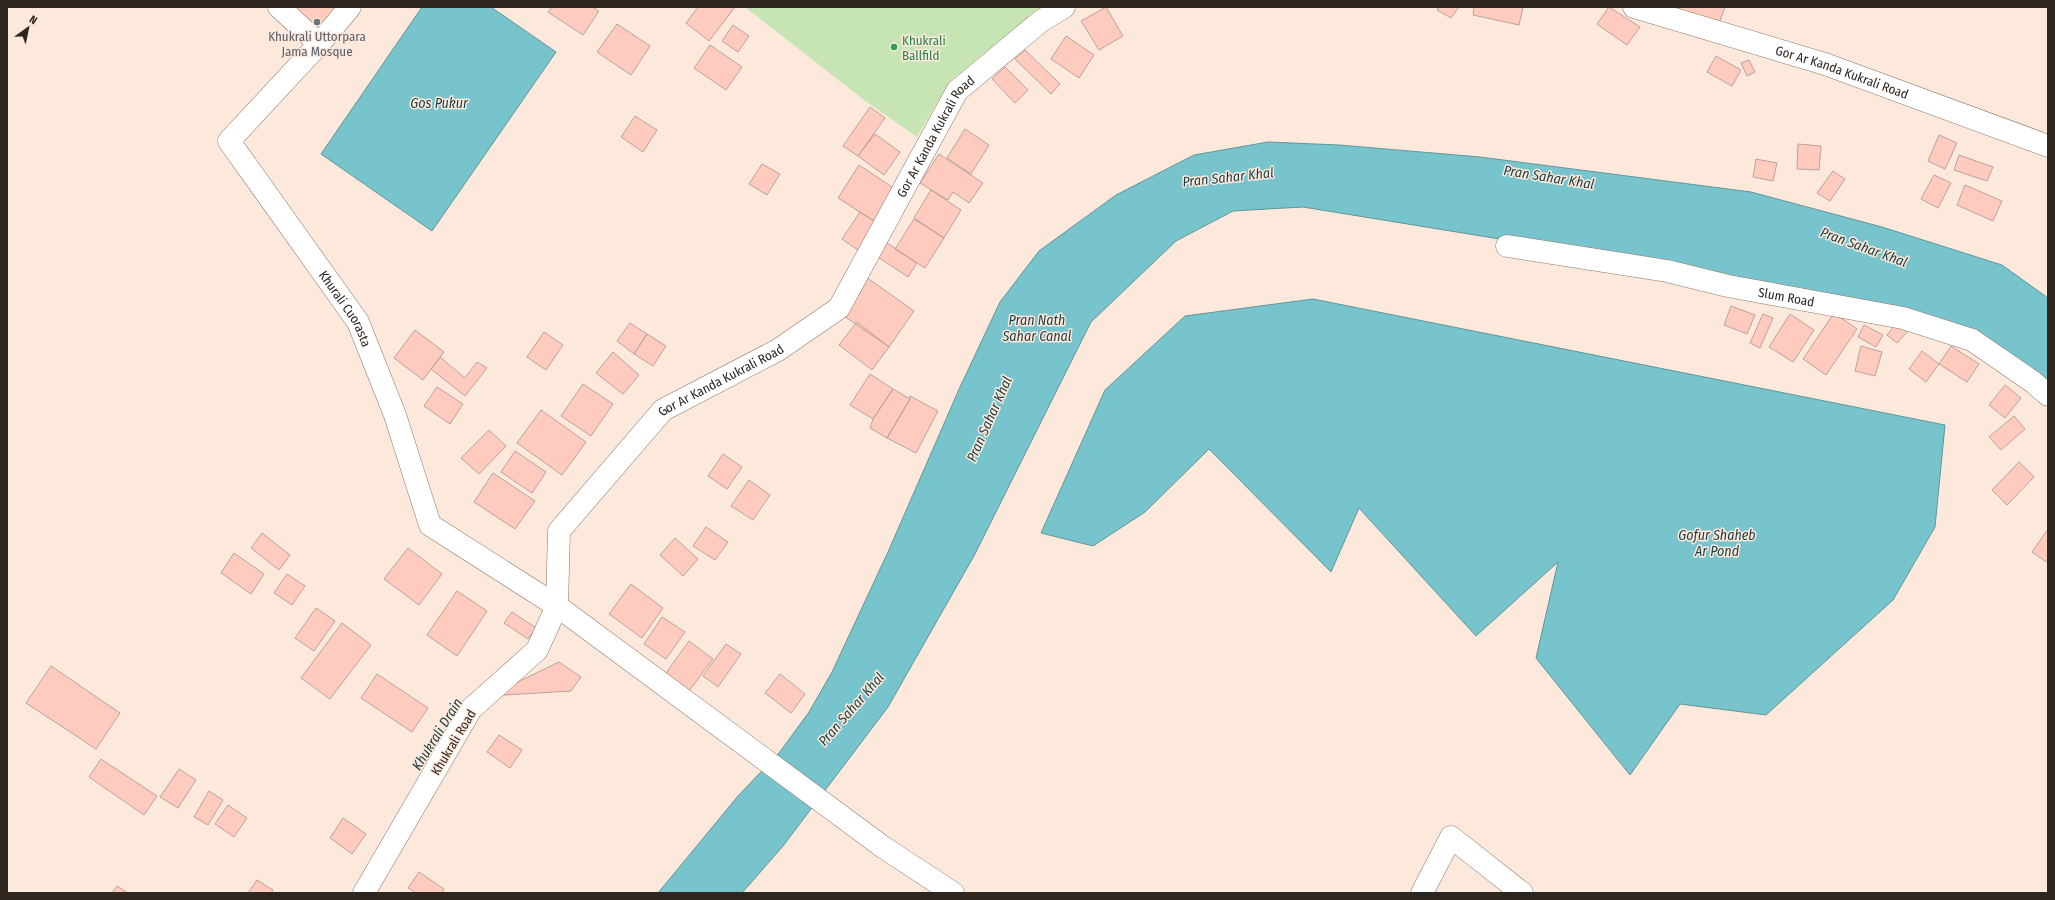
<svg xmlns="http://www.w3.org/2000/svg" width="2055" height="900" font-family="'Fira Sans Condensed',sans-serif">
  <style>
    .green { fill: #c7e5b4 }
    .water { fill: #77c4cd; stroke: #619599 }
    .building { fill: #fecbbe; stroke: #bda19a }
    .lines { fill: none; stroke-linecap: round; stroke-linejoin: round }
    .minor-casing { stroke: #8d7768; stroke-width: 23 }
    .tertiary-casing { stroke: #8d7768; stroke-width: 23 }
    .minor { stroke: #fff; stroke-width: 22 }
    .tertiary { stroke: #fff; stroke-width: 22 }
    .worship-dot { fill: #6b7280; stroke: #fde9dc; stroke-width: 1.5 }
    .leisure-dot { fill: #2e9e5b; stroke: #fde9dc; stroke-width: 1.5 }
    .labels { text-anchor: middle; stroke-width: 3; stroke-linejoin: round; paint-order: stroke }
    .worship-label { font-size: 13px; fill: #5b616d; stroke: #fde9dc }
    .leisure-label { font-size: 13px; fill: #27864d; stroke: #fde9dc; text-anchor: start }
    .street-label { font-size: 13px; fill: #2f2620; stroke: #fde9dc }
    .water-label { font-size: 14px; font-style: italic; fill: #193e42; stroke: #fde9dc }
  </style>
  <rect width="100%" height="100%" fill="#fde9dc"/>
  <path class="green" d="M745,7H1042L949,82L917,137L864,100Z"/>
  <path class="water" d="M422,7H491L556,52L432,231L321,154Z
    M1268,142L1339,145L1480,157L1751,192L1882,227L2002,265L2048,298V389L1974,337L1727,276L1303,207L1233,211L1176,241L1091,322L975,554L888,707L783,846L742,893H658L738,796L779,753L809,712L832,672L888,552L960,387L1000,302L1039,251L1116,195L1194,155Z
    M1313,299L1945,425L1935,527L1893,600L1766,715L1680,704L1630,775L1536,658L1558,562L1476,636L1359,508L1331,572L1209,449L1145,512L1093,546L1041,533L1105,390L1185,316Z"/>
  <path class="building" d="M287,7H344L319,36Z
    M552,7H592L599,11L583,35L548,12Z
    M698,7H735L709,41L686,23Z
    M1106,7L1123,36L1099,50L1081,21Z
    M1439,7H1459L1451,18L1437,10Z
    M1474,7H1523L1519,25L1473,15Z
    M1609,7L1640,27L1627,45L1597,24Z
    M1675,7H1725L1718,26L1674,9Z
    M617,24L650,46L631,75L597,52Z
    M733,25L749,36L738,52L722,41Z
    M1066,36L1094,55L1079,78L1051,59Z
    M710,45L742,67L726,90L694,68Z
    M1025,50L1060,84L1051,94L1015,59Z
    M1716,56L1741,70L1732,86L1707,72Z
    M1749,60L1755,72L1747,76L1741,63Z
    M1005,67L1028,90L1015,103L992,79Z
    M870,107L885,118L858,156L843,146Z
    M635,116L657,130L643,152L621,137Z
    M965,129L989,145L971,174L947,158Z
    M875,134L900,152L884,175L858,156Z
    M1939,135L1957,143L1945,169L1928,161Z
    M1798,144L1821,146L1819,170L1797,169Z
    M939,154L983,183L969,203L953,192L948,200L920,183Z
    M1959,155L1993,167L1987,181L1954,170Z
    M1756,159L1777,163L1773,181L1753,177Z
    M762,164L780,174L767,195L749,184Z
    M859,165L898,191L877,223L838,198Z
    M1833,171L1845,179L1830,201L1817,193Z
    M1934,175L1951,183L1938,208L1921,199Z
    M1965,185L2002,201L1993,221L1957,205Z
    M931,190L961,210L944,238L914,218Z
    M860,212L877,223L858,250L842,239Z
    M914,219L944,238L925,268L895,249Z
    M884,241L917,263L908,277L875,255Z
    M866,277L914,311L889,347L841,314Z
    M1731,306L1755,315L1747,334L1724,325Z
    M1834,313L1857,329L1826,375L1803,359Z
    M1763,314L1773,318L1760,348L1750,343Z
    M1790,314L1814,330L1793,362L1769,347Z
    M1898,321L1909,330L1897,343L1887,335Z
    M857,322L889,347L872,370L839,345Z
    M630,323L647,334L634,354L617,341Z
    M1864,325L1883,335L1876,347L1858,337Z
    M415,330L444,352L423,380L394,358Z
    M544,332L563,345L546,370L527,357Z
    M647,334L666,346L653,366L634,354Z
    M1861,346L1882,352L1875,376L1855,371Z
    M1951,346L1979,364L1967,382L1939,364Z
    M1922,351L1939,364L1926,382L1909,369Z
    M613,352L639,375L623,394L596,373Z
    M440,357L465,378L477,362L487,368L465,396L431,369Z
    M870,374L893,389L873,419L850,405Z
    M583,384L613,404L591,436L561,416Z
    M2005,385L2021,398L2005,418L1989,405Z
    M437,387L463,404L450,424L424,406Z
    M893,389L910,399L887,438L870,428L873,419Z
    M910,396L938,411L916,453L887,438L910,399Z
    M541,410L586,442L562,475L517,443Z
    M2014,416L2025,429L2001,450L1989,437Z
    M489,430L506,446L479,474L461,458Z
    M515,451L546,472L532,493L501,472Z
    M723,454L742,467L727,489L708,476Z
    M2019,462L2034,477L2007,505L1992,490Z
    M493,473L535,501L515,529L474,502Z
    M749,480L770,495L753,520L731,506Z
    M706,527L728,542L715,560L693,546Z
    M2048,529V563L2032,552Z
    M262,533L290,555L279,570L251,548Z
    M675,538L698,559L683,576L660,555Z
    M408,548L442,574L419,605L384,579Z
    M234,553L264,574L251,594L221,573Z
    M287,574L305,586L292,605L274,593Z
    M631,584L663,608L642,638L609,614Z
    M457,591L487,611L457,656L427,635Z
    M316,608L335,621L314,651L295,638Z
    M512,612L536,628L528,639L504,623Z
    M662,617L685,632L666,659L644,644Z
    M342,623L371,645L330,699L301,678Z
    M689,641L713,659L689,691L666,673Z
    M726,644L741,654L718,687L703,676Z
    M559,662L581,677L571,691L489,696Z
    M51,666L120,713L96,749L26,703Z
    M377,674L428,708L412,732L361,698Z
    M780,674L805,694L791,713L765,693Z
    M499,735L522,750L510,768L487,752Z
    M101,759L157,796L144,815L89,777Z
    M179,769L196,780L178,808L160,797Z
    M209,791L223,800L208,825L194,817Z
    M228,805L247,818L234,837L215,824Z
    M343,818L366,834L352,854L330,838Z
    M419,872L444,889L442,893H416L408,888Z
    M257,880L273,890L271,893H248Z
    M117,886L128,893H112Z"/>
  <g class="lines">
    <g class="minor-casing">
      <path id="minor" d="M883,847L953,893
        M1422,893L1451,837L1522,893"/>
    </g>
    <g class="tertiary-casing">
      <g id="tertiary">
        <path d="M279,7L319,44"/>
        <path id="s1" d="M350,7L319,44L229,141L358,322L395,415L430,525L557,606L537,650L471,709L364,893"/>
        <path id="s2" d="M1634,7L1825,64L2048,146"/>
        <path id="s3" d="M1507,246L1667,271L1728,286L1903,318L1972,340L2033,382L2048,395"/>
        <path id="s4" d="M883,847L557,606L559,531L663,410L778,350L839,308L957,91L1041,21L1064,7"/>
      </g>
    </g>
    <use href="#minor" class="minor"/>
    <use href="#tertiary" class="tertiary"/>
  </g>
  <circle class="worship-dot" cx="317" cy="22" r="4"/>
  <circle class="leisure-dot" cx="894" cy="47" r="4"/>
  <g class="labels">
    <g class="worship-label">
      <text x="317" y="41">Khukrali Uttorpara<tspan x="317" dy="15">Jama Mosque</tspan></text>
    </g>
    <g class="leisure-label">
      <text x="902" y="45">Khukrali<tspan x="902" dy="15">Ballfild</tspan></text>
    </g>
    <g class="street-label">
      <text dy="5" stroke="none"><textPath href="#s2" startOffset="218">Gor Ar Kanda Kukrali Road</textPath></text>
      <text dy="5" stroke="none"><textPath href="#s4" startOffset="1041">Gor Ar Kanda Kukrali Road</textPath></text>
      <text dy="5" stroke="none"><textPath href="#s3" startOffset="284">Slum Road</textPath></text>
      <text dy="5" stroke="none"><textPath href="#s1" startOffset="385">Khurali Cuorasta</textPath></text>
      <text dy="5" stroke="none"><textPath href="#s4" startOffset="705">Gor Ar Kanda Kukrali Road</textPath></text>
      <text transform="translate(453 742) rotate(-59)" y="5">Khukrali Road</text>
    </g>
    <g class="water-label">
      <text x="439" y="108">Gos Pukur</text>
      <text transform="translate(1228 177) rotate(-6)" y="5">Pran Sahar Khal</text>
      <text transform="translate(1549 177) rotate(9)" y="5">Pran Sahar Khal</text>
      <text transform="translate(1864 247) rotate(20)" y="5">Pran Sahar Khal</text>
      <text x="1037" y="325">Pran Nath<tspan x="1037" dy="16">Sahar Canal</tspan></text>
      <text transform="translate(989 419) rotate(-66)" y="5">Pran Sahar Khal</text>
      <text x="1717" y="540">Gofur Shaheb<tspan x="1717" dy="16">Ar Pond</tspan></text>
      <text transform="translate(851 709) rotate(-49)" y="5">Pran Sahar Khal</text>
      <text transform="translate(437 734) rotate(-58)" y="5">Khukrali Drain</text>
    </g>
  </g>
  <rect width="2055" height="900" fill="none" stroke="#2f2620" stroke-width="16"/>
  <g transform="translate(28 28) rotate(33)" stroke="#fde9dc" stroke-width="3" paint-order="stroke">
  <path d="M0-3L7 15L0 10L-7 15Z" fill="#2f2620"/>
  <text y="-6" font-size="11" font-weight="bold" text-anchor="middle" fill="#2f2620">N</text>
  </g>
</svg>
